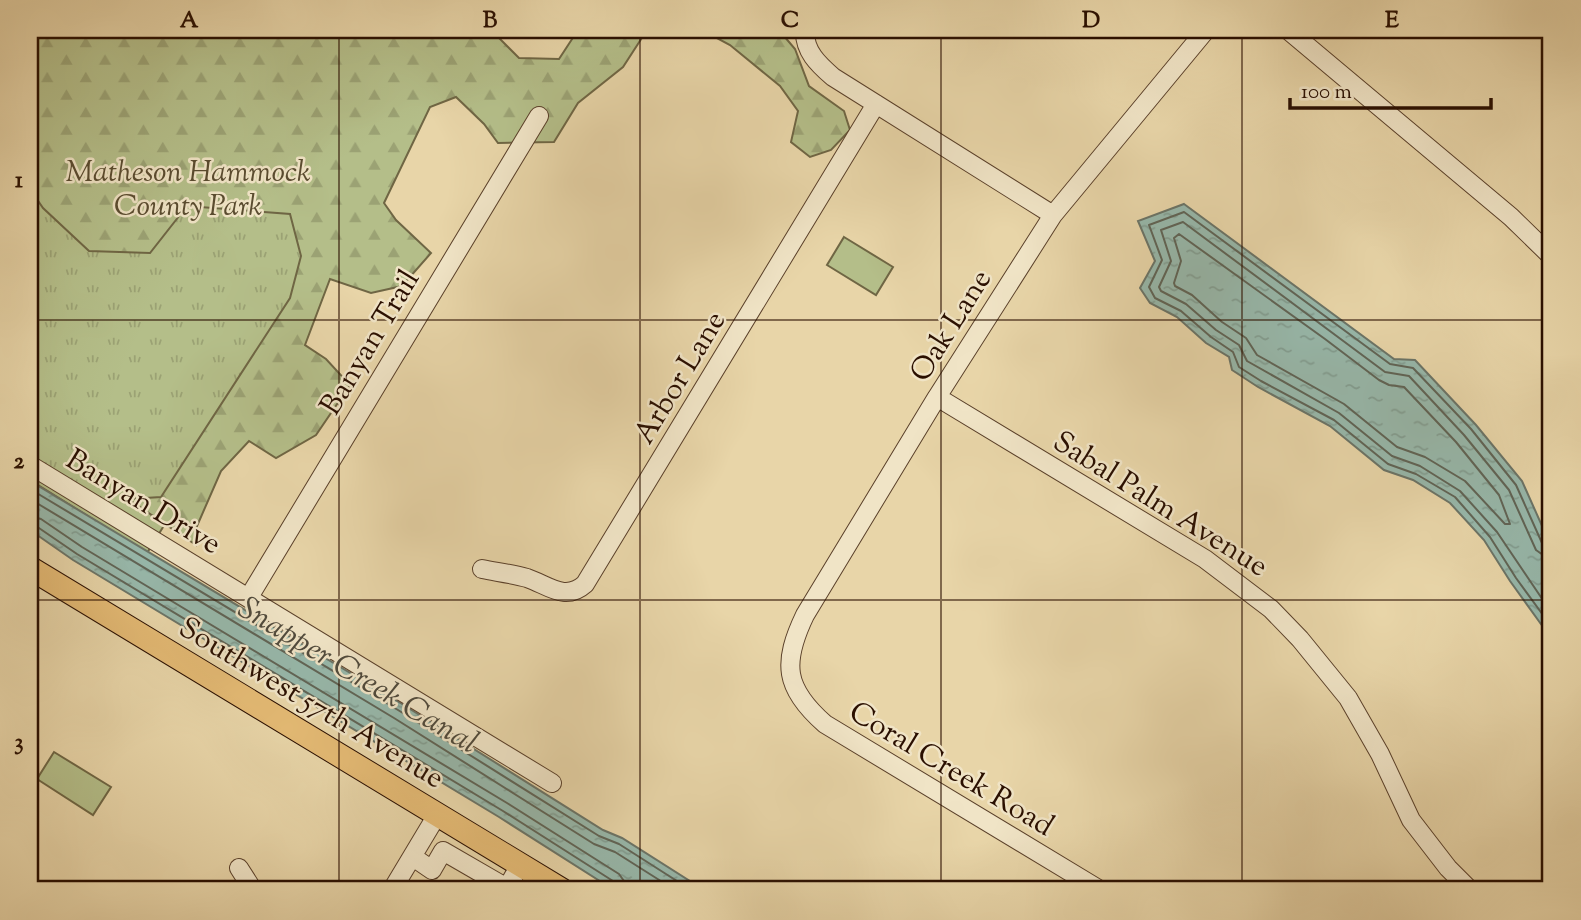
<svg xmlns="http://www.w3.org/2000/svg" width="1581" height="920" font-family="'Sorts Mill Goudy',serif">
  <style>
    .grass { fill: url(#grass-tufts); stroke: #6f6644; stroke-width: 2 }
    .forest { fill: url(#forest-firs); stroke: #6f6644; stroke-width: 2 }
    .pitch { fill: #b4be89; stroke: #6f6644; stroke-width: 2 }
    .water { fill: url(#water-ripples); stroke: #6b7467; stroke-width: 2 }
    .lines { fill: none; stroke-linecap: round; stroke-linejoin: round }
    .shore { stroke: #606456; stroke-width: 2 }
    .minor-casing { stroke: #5a402a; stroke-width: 20 }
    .major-casing { stroke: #2a0f00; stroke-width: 25 }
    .minor { stroke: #f0e4c6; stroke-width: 18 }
    .major { stroke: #e4ba74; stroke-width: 23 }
    .grid { fill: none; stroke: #2a0f00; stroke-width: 2; stroke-opacity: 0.55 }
    .labels { text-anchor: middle; stroke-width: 5; stroke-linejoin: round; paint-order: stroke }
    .park-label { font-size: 30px; font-style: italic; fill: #5a4c30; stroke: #f0e4c6 }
    .street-label { font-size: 30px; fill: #2a0f00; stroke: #f0e4c6 }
    .water-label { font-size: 32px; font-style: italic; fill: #504a3c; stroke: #f0e4c6 }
    .neatline { fill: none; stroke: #2a0f00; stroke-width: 2.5 }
    .grid-label { font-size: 23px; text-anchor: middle; font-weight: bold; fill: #2a0f00 }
  </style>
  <defs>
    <pattern id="grass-tufts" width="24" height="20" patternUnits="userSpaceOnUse" patternTransform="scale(1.75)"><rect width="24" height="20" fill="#b4be89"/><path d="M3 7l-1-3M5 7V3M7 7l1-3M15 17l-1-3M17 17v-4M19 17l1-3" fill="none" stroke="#9ba274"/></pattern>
    <pattern id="forest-firs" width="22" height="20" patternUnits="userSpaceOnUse" patternTransform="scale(1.75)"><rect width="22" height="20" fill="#b4be89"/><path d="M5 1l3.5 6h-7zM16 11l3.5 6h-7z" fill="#9ba274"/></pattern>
    <pattern id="water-ripples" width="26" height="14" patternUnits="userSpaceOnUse" patternTransform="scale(1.75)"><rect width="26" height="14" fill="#97b8ab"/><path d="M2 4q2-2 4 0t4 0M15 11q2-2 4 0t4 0" fill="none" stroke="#829d91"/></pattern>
  </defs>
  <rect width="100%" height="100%" fill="#e8d5a8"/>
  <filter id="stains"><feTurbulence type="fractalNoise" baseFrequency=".00286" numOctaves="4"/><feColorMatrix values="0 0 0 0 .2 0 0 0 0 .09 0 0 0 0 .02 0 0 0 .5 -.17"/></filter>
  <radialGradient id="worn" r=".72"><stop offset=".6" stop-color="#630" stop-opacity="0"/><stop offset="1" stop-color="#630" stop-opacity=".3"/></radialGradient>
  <path class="grass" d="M30,30H475L418,114L147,553L30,480Z"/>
  <path class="forest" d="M30,30H499L497,36L519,58L559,59L578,30H647L623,67L578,103L554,142L498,143L484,124L456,97L430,107L384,203L396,220L431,253L402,286L371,293L330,279L305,345L326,359L350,385L316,435L276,458L249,441L221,471L197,526L196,545L128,499L161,497L290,298L301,256L290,214L187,206L150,253L89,251L43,208L30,189Z
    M702,30H749L784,36L795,49L809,86L844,111L850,130L831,150L810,157L791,142L798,111L780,86L730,45Z"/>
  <path class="pitch" d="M844,237L893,267L876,295L827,265Z
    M54,752L111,787L93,815L37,779Z"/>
  <path class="water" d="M1184,204L1394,359L1415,360L1476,425L1522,481L1551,546V638L1510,581L1484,540L1450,503L1413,480L1384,470L1330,426L1258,387L1232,370L1229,357L1206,343L1177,317L1150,303L1140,288L1155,261L1138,221Z
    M30,481L402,704L603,830L622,838L704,890H614L499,817L73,560L30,530Z"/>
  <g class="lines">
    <path class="shore" d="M1179,234L1325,339L1379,380L1389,385L1404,387L1456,442L1499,495L1510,524H1505L1465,481L1425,457L1397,447L1344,404L1257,355L1246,338L1222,322L1192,295L1175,286L1174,283L1181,261L1174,238Z
      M30,489L398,710L599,836L619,844L691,890
      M30,499L394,718L594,844L615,852L675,890
      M30,516L41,519L82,547L507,803L619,874L624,881L626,890
      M30,525L36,526L77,554L503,811L613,881L617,890
      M1551,547L1542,543L1516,485L1471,429L1413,368L1390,364L1184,212L1149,225L1162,260L1149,287L1155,298L1181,311L1211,337L1233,352L1239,367L1261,381L1334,420L1388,464L1416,474L1455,497L1490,537L1516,578L1551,626
      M1551,556L1543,555L1536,550L1509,490L1464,435L1409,376L1385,372L1183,222L1161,230L1171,261L1159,287L1161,291L1186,304L1216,330L1239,345L1247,361L1339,413L1392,456L1420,466L1460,491L1497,532L1551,612"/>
    <g class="minor-casing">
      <path id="minor" d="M805,30C804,51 818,64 833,77L1053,215
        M1288,30L1511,217L1551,256
        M937,397L1205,559L1271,609L1300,639L1348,698L1380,754L1411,820L1448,868L1470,890
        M30,465L552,783
        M482,569C497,572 513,574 527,578C548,585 565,602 585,584L876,104
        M249,597L539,116
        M413,857L432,870L443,851L507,888L520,865
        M239,868L253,890
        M392,890L437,815
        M1100,890L825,724C784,688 782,663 805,615L937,397L1053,215L1206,30"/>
    </g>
    <g class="major-casing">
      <path id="major" d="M30,568L562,890"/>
    </g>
    <use href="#minor" class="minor"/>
    <use href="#major" class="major"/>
  </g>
  <path class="grid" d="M339,30V890M640,30V890M941,30V890M1242,30V890M30,320H1551M30,600H1551"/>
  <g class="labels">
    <g class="park-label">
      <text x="188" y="181">Matheson Hammock<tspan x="188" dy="34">County Park</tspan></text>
    </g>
    <g class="street-label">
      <text transform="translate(950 325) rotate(-58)" y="10">Oak Lane</text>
      <text transform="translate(369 342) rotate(-59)" y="10">Banyan Trail</text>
      <text transform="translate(679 377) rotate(-59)" y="10">Arbor Lane</text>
      <text transform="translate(144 501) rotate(31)" y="10">Banyan Drive</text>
      <text transform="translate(1161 503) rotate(32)" y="10">Sabal Palm Avenue</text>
      <text transform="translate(312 702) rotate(31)" y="10">Southwest 57th Avenue</text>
      <text transform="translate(952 768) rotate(31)" y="10">Coral Creek Road</text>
    </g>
    <g class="water-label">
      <text transform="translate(359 674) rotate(31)" y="11">Snapper Creek Canal</text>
    </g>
  </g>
  <rect width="1581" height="920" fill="none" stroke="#e8d5a8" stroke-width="77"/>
  <path d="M1290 98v10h201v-10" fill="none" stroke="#2a0f00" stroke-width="3.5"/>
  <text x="1301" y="98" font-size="21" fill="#2a0f00" stroke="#f0e4c6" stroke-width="5" paint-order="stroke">100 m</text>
  <rect x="38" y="38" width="1504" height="843" class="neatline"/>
  <g class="grid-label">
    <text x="189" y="27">A</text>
    <text x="490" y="27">B</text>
    <text x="790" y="27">C</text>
    <text x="1091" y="27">D</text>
    <text x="1392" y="27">E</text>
    <text x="19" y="187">1</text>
    <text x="19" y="468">2</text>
    <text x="19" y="749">3</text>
  </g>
  <rect width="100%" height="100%" filter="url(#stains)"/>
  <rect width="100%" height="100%" fill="url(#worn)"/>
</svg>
